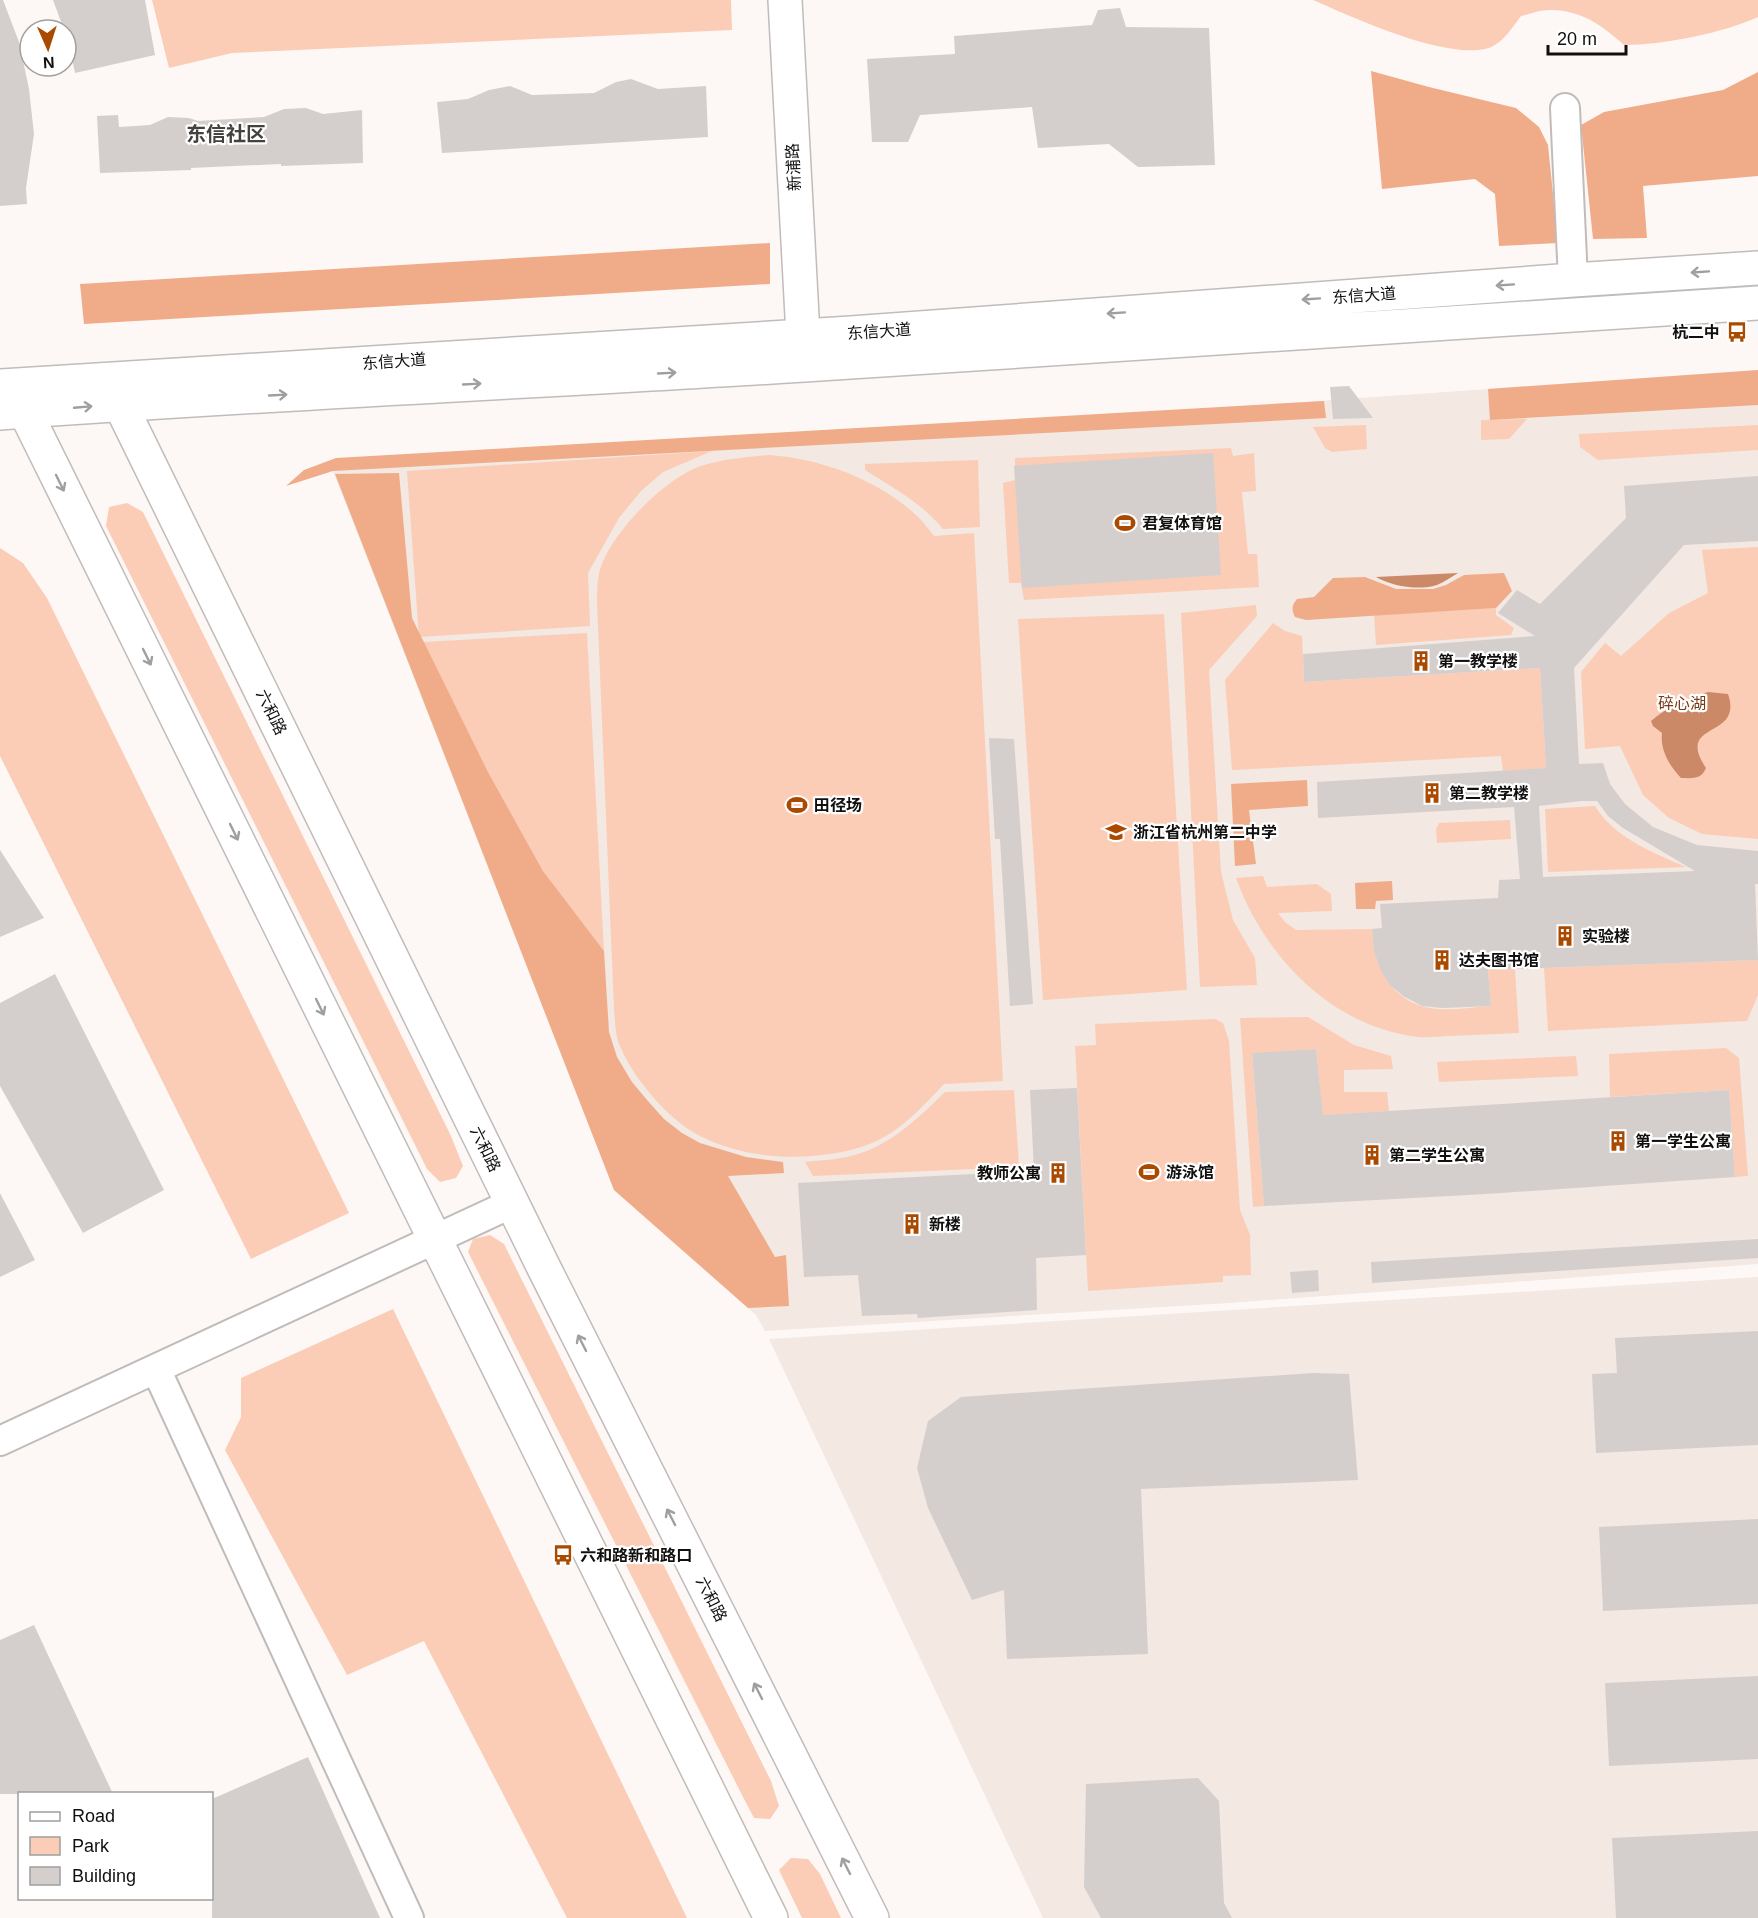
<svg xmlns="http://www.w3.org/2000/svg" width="1758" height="1918" font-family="Helvetica,'Noto Sans SC',sans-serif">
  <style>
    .built { fill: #f3e8e2 }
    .green { fill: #fbcdb6 }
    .forest { fill: #f0ac89 }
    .water { fill: #cb8967 }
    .building { fill: #d4cfcd; fill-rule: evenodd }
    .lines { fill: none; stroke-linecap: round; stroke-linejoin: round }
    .minor-casing { stroke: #c1bcba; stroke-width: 32 }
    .tertiary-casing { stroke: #c1bcba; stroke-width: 36 }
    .secondary-casing { stroke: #c1bcba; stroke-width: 36 }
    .primary-casing { stroke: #c1bcba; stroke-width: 36 }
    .minor { stroke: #fff; stroke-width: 28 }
    .tertiary { stroke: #fff; stroke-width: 33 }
    .secondary { stroke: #fff; stroke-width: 33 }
    .primary { stroke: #fff; stroke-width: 33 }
    .oneway { stroke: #a09f9f }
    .labels { text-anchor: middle; stroke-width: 4.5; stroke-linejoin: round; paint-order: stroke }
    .street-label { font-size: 16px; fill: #11100f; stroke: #fff }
    .poi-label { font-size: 16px; font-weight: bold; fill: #11100f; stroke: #fff; text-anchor: start }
    .park-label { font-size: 16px; fill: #783a15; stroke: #fff }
    .quarter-label { font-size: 20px; font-weight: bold; fill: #44413f; stroke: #fff }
  </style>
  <rect width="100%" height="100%" fill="#fdf8f6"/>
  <path class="built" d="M1758,370V1264L1229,1303L765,1331L756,1315L614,1190L333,471L401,464L581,453Z
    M1758,1277V1918H1043L769,1339Z"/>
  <path class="green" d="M152,0H731L732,30L232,53L169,68Z
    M1313,0H1758V17C1723,33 1663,45 1624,45C1603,26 1580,9 1549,10C1540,10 1530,14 1521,16C1512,28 1501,46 1485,49C1441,58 1354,18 1313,0Z
    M1527,419L1509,439L1481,440V420Z
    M1366,425L1367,449L1332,452L1325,448L1313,427Z
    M1758,425V450L1598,460L1580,447L1579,434Z
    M1231,448L1233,456L1254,453L1256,491L1242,492L1248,554H1257L1259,587L1024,600L1021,583H1009L1003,483L1015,480V458Z
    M712,451L663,472L641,491L619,518L588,573L590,626L419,637L407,471Z
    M770,455C821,459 877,479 916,515C923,521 928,529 934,536L974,533L1003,1081L944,1084C926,1103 909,1122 886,1136C864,1149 837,1154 812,1156C775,1159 733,1153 700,1136C668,1120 630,1075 618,1041C615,1031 615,1019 614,1009L597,602C597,593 597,583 599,574C607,536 665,478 701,466C723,459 747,457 770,455Z
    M978,460L980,527L943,529C922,503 893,488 865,470V464Z
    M127,503L143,512L451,1136L463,1166L456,1178L440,1182L427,1169L106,526L109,507Z
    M1758,547V839L1702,834L1669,818L1643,795L1620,746L1585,749L1581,672L1605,643L1621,656L1669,613L1708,593L1702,550Z
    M0,548L23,563L47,598L349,1213L251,1259L0,756Z
    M1256,605L1257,616L1209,670L1221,872L1233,920L1255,958L1257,985L1200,987L1181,613Z
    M1496,608V615L1514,628L1511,635L1376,645L1374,615Z
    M1164,614L1187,990L1043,1000L1018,619Z
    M1273,623L1285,631L1302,636L1304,682L1540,668L1546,768L1503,771L1501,756L1232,770L1225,680Z
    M587,633L604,951L554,886H551V882L543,871L488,772L423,642Z
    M1595,806C1614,838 1654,853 1686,867L1548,872L1545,809Z
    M1510,820L1511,839L1437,843L1436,829L1439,823Z
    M1263,876L1267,887L1317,884L1331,894L1332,911L1278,913L1285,922L1296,930L1372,929C1375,963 1386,994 1421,1006C1442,1013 1470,1007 1491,1006L1488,970L1515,969L1519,1033C1496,1034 1473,1035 1450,1036C1440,1036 1429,1038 1418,1037C1332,1027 1264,956 1236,878Z
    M1758,960V995L1747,1021L1548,1031L1544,968Z
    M1308,1017L1354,1045L1391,1056L1393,1069L1344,1070V1092H1387L1389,1111L1309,1116L1320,1087L1316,1049L1252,1054L1264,1206L1253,1207L1240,1018Z
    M1215,1019L1223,1023L1229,1041L1240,1210L1250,1235L1251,1275L1223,1276V1282L1088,1291L1075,1046L1096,1045L1095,1024Z
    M1726,1048L1739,1058L1748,1176L1735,1177L1729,1090L1610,1097L1609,1054Z
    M1576,1056L1578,1076L1439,1082L1437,1062Z
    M1014,1090L1019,1167L813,1176L805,1162C820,1160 836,1160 851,1156C889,1147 917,1119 945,1092Z
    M490,1235L504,1244L771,1781L779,1806L770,1819L754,1818L742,1795L468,1252L473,1239Z
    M393,1309L687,1918H567L424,1641L347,1675L225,1450L241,1417V1378Z
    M791,1858L808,1859L820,1874L841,1918H802L779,1870Z"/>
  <path class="forest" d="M1371,71L1429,87L1516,108L1539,127L1548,145L1558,243L1499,246L1495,194L1475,179L1382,189Z
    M1758,72V176L1643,186L1647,238L1593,239L1581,125L1604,112L1723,90Z
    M770,243V284L84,324L80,284Z
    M1758,370V405L1490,420L1488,389Z
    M1324,401L1326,418L333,471L286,486L304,470L336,458Z
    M399,473L412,618L488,772L543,871L604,951L609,1032L617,1057L632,1082L647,1100L664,1119L682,1133L700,1143L746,1157L783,1162L784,1173L728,1176L775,1257L786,1255L789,1306L748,1308L614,1190L335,474Z
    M1504,573L1512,591L1496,608L1306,620L1295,617C1291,609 1292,605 1297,599L1314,597L1333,578L1365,577L1396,589H1433L1446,585L1464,575Z
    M1307,780L1308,806L1249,810L1256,864L1235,866L1231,784Z
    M1392,881L1393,900L1376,901L1375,909H1356L1355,883Z"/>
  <path class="water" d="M1458,573C1451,577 1444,582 1437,585C1419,591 1391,586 1376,577Z
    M1708,692L1728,694C1744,740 1674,720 1706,768C1701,780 1692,778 1681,778C1669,765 1660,750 1662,733L1653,726L1651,721C1668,706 1687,699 1708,692Z"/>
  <path class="building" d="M0,0H3L19,42L29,89L34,134L26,188L27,204L0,206Z
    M53,0H145L155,55L75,73L66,30H64Z
    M1120,8L1126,27L1209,28L1215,165L1138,167L1109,144L1038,148L1032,107L920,115L908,142H872L867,59L955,54L954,36L1092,25L1098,10Z
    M631,79L658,89L706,86L708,137L442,153L437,102L468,99L489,90L510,86L532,95L594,93L616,82Z
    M306,108L323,114L362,110L363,163L281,166V164L191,168V170L100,173L97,116L118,115L119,127L150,125L168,117L189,118L198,121L264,117L284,109Z
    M1349,386L1373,418L1333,419L1330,387Z
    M1213,453L1221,575L1022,588L1014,466Z
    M1758,476V541L1684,545L1574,668L1579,764L1603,763L1610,784L1625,804L1653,827L1697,845L1758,851V884H1755L1758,960L1488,970L1491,1006L1442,1008L1422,1006L1403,996L1390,985L1381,971L1374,951L1372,929L1382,928L1380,904L1498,898L1499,880L1520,879L1514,807L1318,818L1317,782L1546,768L1540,668L1304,682L1303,654L1535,636L1498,613L1517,590L1540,604L1626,518L1624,486ZM1581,801H1597L1608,816L1623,828L1695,871L1543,877L1539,806Z
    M989,738L1014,739L1033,1004L1010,1006L1000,839H995Z
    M0,850L44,918L0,937Z
    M55,974L164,1190L83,1233L0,1086V1003Z
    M1316,1049L1323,1115L1729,1090L1735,1177L1486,1194L1264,1206L1252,1053Z
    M1077,1088L1086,1255L1036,1258L1037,1310L918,1318L917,1314L862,1316L858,1275L804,1277L798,1183L1034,1171L1030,1090Z
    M0,1193L35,1260L0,1277Z
    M1758,1239V1258L1372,1283L1371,1262Z
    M1318,1270L1319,1291L1292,1293L1290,1272Z
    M1758,1331V1445L1596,1453L1592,1374L1617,1373L1615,1338Z
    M1313,1373L1349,1374L1358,1480L1141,1489L1148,1654L1007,1659L1004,1590L972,1600L928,1508L917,1468L928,1421L961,1397Z
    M1758,1519V1604L1603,1611L1599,1527Z
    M34,1625L113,1794H0V1640Z
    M1758,1676V1759L1609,1766L1605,1683Z
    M308,1757L380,1918H212V1799Z
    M1198,1778L1219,1801L1224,1903L1232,1918H1101L1084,1887L1086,1784Z
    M1758,1831V1918H1616L1612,1838Z"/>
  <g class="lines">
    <g class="minor-casing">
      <path id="minor" d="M1565,108L1573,280
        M156,1369L409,1918
        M0,1441L513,1203"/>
    </g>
    <g class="tertiary-casing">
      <path id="tertiary" d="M785,0L803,335"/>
    </g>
    <g class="secondary-casing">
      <path id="secondary" d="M104,382L120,404L544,1268L872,1918
        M13,387L771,1918"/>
    </g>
    <g class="primary-casing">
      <path id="primary" d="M0,386L851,333L1573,280L1758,268
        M0,413C268,393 536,382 804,365C1122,345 1440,323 1758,303"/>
    </g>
    <use href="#minor" class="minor"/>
    <use href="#tertiary" class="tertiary"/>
    <use href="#secondary" class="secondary"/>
    <use href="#primary" class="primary"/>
  </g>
  <defs><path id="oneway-shaft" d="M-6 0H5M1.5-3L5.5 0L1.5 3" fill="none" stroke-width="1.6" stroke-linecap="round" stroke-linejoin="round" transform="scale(1.5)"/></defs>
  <g class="oneway">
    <use href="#oneway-shaft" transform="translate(1700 272) rotate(176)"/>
    <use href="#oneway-shaft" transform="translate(1505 285) rotate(176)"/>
    <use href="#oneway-shaft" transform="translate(1311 299) rotate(176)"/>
    <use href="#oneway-shaft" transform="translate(1116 313) rotate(176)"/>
    <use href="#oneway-shaft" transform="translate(667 373) rotate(-3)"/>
    <use href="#oneway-shaft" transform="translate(472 384) rotate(-3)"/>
    <use href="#oneway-shaft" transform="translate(278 395) rotate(-3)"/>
    <use href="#oneway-shaft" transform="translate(83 407) rotate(-5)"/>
    <use href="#oneway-shaft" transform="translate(60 483) rotate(64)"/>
    <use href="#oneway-shaft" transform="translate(147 657) rotate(64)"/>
    <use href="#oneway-shaft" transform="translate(234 832) rotate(64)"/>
    <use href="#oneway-shaft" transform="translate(320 1007) rotate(64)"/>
    <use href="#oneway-shaft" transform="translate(582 1343) rotate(-117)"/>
    <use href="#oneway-shaft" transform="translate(671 1517) rotate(-117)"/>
    <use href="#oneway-shaft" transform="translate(758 1691) rotate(-117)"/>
    <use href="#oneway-shaft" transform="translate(846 1866) rotate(-117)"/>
  </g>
  <defs>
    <g id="bus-bare" transform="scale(1.62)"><path d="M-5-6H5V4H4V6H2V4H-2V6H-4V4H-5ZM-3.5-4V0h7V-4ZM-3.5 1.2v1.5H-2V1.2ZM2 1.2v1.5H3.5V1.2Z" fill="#aa4a00" stroke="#fff" stroke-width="2.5" paint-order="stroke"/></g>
    <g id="stadium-bare" transform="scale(1.62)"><path d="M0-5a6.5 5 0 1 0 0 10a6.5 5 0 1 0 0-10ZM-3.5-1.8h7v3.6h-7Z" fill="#aa4a00" stroke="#fff" stroke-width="2.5" paint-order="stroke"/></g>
    <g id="building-bare" transform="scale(1.62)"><path d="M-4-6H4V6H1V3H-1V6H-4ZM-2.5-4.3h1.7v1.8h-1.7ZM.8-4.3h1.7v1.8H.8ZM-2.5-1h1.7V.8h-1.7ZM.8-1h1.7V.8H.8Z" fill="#aa4a00" stroke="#fff" stroke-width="2.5" paint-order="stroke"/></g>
    <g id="school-bare" transform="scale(1.62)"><path d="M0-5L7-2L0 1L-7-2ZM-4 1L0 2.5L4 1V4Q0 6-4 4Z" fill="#aa4a00" stroke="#fff" stroke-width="2.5" paint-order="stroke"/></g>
  </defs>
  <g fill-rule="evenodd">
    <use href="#bus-bare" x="1737" y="332"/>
    <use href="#stadium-bare" x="1125" y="523"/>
    <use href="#building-bare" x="1421" y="661"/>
    <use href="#building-bare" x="1432" y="793"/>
    <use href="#stadium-bare" x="797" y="805"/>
    <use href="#school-bare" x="1116" y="832"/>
    <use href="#building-bare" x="1565" y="936"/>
    <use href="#building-bare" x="1442" y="960"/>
    <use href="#building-bare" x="1618" y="1141"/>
    <use href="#building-bare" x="1372" y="1155"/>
    <use href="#stadium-bare" x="1149" y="1172"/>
    <use href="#building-bare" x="1058" y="1173"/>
    <use href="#building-bare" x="912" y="1224"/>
    <use href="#bus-bare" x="563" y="1555"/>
  </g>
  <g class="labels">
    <g class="street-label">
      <text transform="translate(793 167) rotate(-93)" y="6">新浦路</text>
      <text transform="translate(1364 295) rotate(-4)" y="6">东信大道</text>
      <text transform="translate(879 331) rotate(-4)" y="6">东信大道</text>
      <text transform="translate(394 361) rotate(-4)" y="6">东信大道</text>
      <text transform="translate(272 712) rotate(64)" y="6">六和路</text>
      <text transform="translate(486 1149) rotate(64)" y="6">六和路</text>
      <text transform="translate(712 1599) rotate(63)" y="6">六和路</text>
    </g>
    <g class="poi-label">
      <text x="1720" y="338" text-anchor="end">杭二中</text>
      <text x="1142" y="529">君复体育馆</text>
      <text x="1438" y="667">第一教学楼</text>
      <text x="1449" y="799">第二教学楼</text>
      <text x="814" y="811">田径场</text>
      <text x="1133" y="838">浙江省杭州第二中学</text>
      <text x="1582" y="942">实验楼</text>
      <text x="1459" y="966">达夫图书馆</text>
      <text x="1635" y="1147">第一学生公寓</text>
      <text x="1389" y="1161">第二学生公寓</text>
      <text x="1166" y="1178">游泳馆</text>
      <text x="1041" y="1179" text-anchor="end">教师公寓</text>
      <text x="929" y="1230">新楼</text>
      <text x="580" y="1561">六和路新和路口</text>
    </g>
    <g class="park-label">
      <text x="1682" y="709">碎心湖</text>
    </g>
    <g class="quarter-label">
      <text x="226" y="141">东信社区</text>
    </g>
  </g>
  <rect x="18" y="1792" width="195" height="108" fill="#ffffff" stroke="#a09f9f" stroke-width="1.5"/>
  <rect x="30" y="1812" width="30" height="9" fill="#ffffff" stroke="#a09f9f" stroke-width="1.5"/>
  <text x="72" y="1822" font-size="18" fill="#11100f">Road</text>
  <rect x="30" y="1837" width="30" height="18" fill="#fbcdb6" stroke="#a09f9f" stroke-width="1.5"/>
  <text x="72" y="1852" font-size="18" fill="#11100f">Park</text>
  <rect x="30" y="1867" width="30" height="18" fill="#d4cfcd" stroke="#a09f9f" stroke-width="1.5"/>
  <text x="72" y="1882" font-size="18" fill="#11100f">Building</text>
  <g transform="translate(48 48) rotate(177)"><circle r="28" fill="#ffffff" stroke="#a09f9f" stroke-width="1.5"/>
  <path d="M0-4.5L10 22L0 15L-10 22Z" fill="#aa4a00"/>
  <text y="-9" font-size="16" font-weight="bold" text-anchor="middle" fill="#11100f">N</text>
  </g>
  <path d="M1548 45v9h78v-9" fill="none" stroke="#11100f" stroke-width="3"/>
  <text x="1557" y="45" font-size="18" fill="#11100f" stroke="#ffffff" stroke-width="4.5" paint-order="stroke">20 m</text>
</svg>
